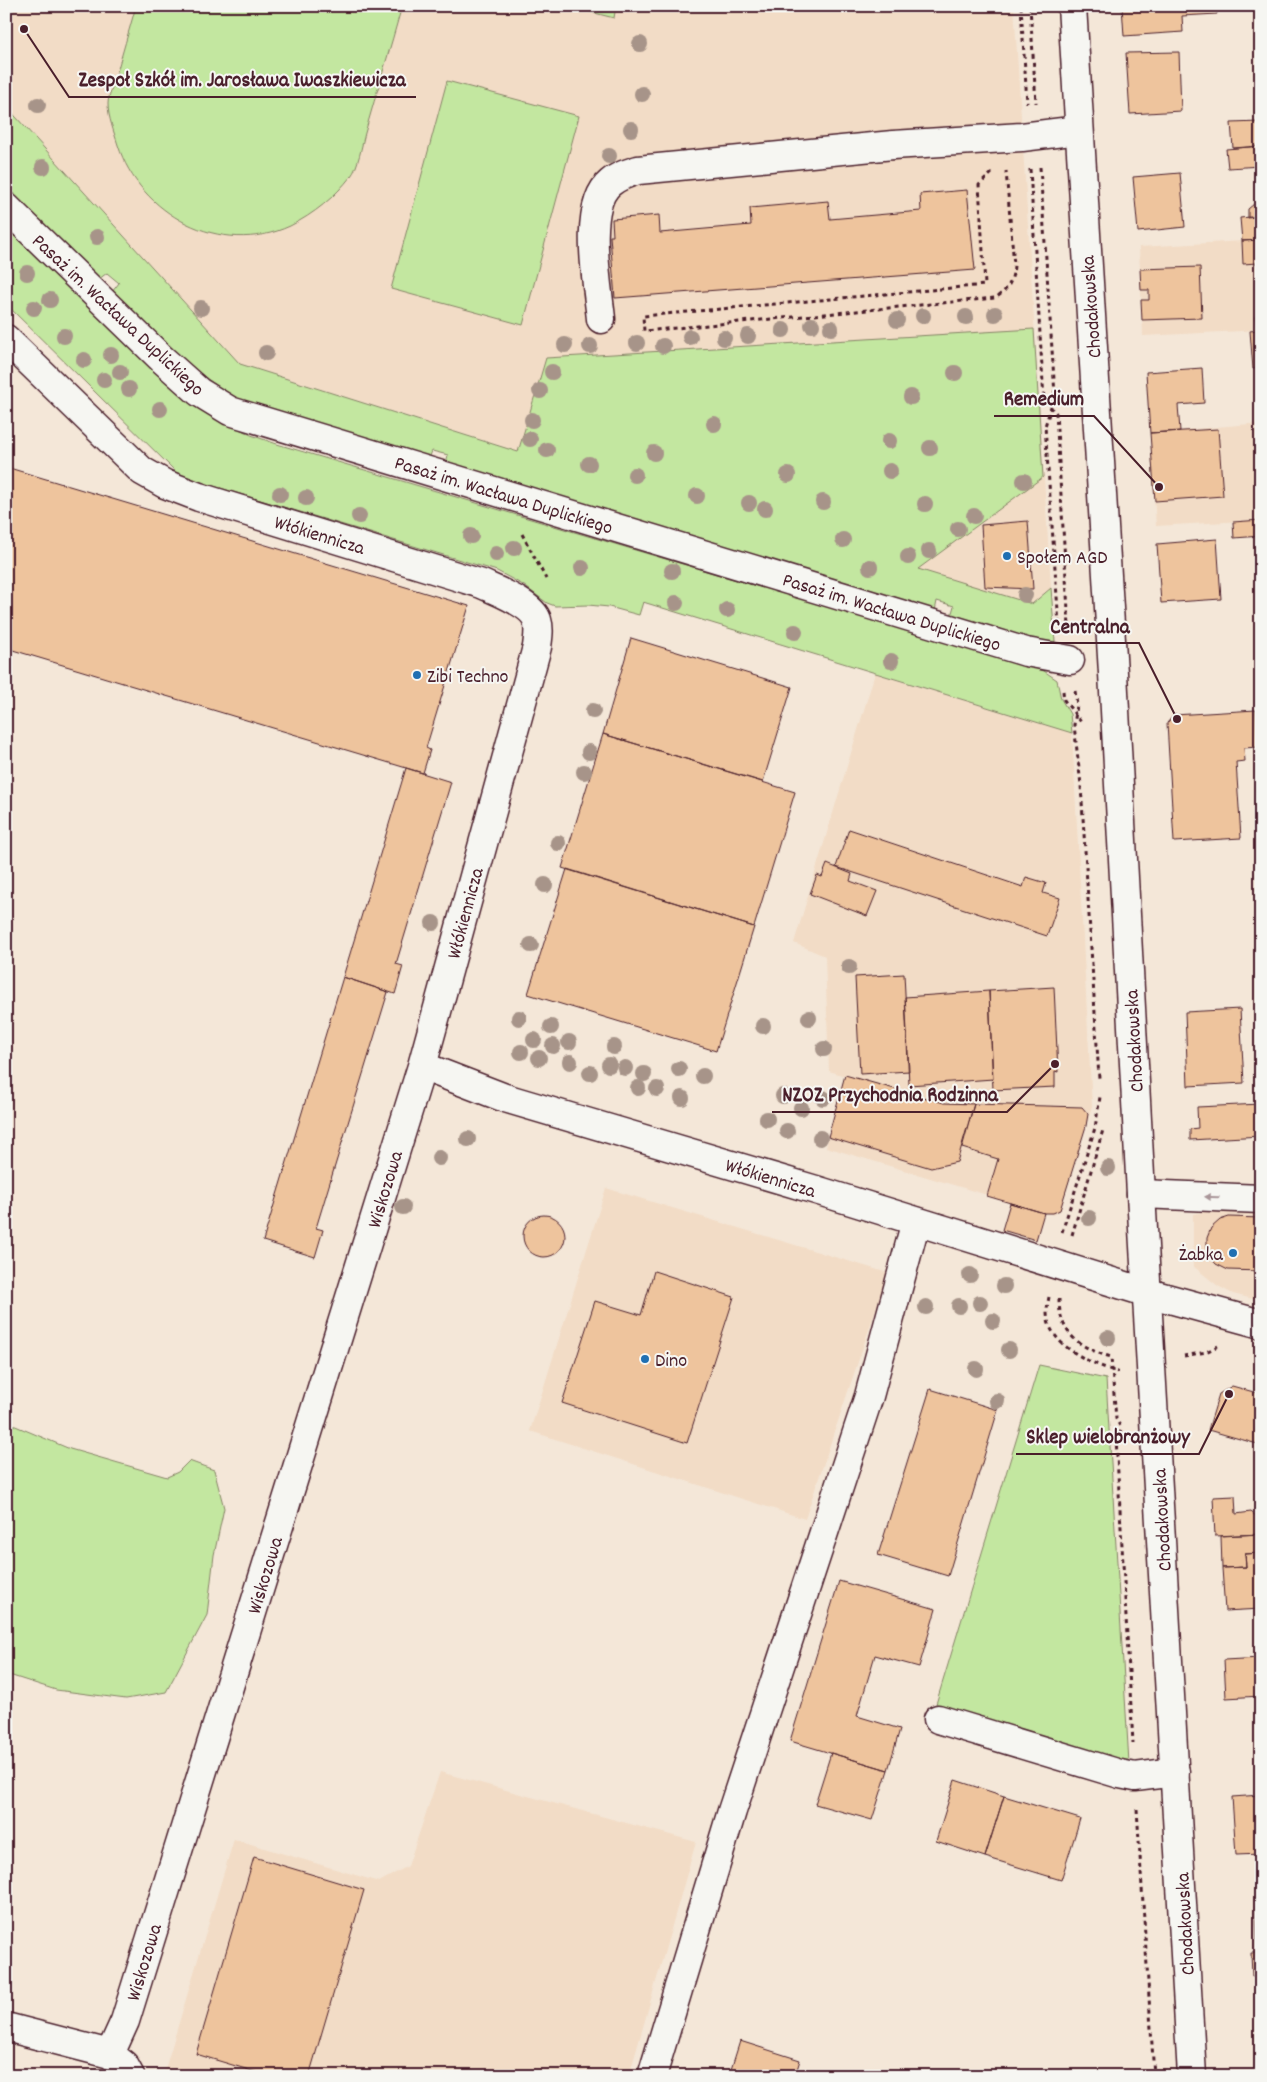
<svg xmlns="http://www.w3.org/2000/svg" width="1267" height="2082" font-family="Dekko,sans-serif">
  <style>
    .built { fill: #f2dcc6 }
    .green { fill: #c3e7a0; stroke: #868366 }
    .building { fill: #eec49d; stroke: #4a1f2b }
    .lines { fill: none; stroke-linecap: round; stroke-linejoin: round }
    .minor-casing { stroke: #4a1f2b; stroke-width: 31 }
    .major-casing { stroke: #4a1f2b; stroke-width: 31 }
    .path { stroke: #4a1f2b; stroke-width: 3; stroke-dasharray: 4 4; stroke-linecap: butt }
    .minor { stroke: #f6f6f2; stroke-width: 28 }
    .major { stroke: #f6f6f2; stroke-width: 28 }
    .tree { fill: #a79489 }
    .oneway { fill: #a99598 }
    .poi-dot { fill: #1f6fb2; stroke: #f6f6f2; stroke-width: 2 }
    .labels { text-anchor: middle; stroke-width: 4; stroke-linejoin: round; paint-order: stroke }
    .street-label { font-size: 20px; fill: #4a1f2b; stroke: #f6f6f2 }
    .poi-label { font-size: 20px; fill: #4a1f2b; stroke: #f6f6f2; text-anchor: start }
    .leader { fill: none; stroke: #4a1f2b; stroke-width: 2 }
    .callout-dot { fill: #4a1f2b; stroke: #f6f6f2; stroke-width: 2 }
    .callout-label { font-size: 21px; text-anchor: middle; font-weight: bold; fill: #4a1f2b; stroke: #f6f6f2; stroke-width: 4; stroke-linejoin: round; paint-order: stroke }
  </style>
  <rect width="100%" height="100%" fill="#f4e7d8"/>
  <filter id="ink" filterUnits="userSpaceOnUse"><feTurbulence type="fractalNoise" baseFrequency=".02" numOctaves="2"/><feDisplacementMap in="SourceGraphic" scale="10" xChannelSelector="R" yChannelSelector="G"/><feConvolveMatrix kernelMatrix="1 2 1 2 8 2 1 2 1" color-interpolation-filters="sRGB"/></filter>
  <g filter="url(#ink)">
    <path class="built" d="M6,6H1014L1051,588L1032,604L519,452L240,364L6,106Z
      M1261,240V330L1143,336L1139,247Z
      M1261,423V520L1156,526L1150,433Z
      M875,673L1072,733L1092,1106L1061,1209L1054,1215L826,1147L845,1076L829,1071L825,956L794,943Z
      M606,1188L888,1273L805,1519L530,1431Z
      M1212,1210L1261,1212V1301L1233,1294L1218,1286L1193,1266V1214Z
      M440,1772L696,1842L629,2076H163L234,1839L379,1882L408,1866Z"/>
    <path class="green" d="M136,6H402C390,49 377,91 365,133C362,144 358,168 351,176C335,197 314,214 290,226C221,258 140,214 118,145C114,132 108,117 108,104C108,96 113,86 115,79C122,55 129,30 136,6Z
      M567,6H616L614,18Z
      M447,81L579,116L523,325L391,289Z
      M6,106L240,364L518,452L546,358L1034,329L1043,477L918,569L1032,604L1051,588L1055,641L1052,646L951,616L954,606L937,601L935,611L445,467L448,455L432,451L428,461L244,403C193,374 154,333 112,292L119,283L107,273L99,279L6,188Z
      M6,223L170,385L201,409L251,435L277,444L1044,671L1057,680L1061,699L1070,714L1072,733L643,602L639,615L609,607L588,605L555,606L547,603L523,585L497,571L190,479L178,474L6,304Z
      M1039,1365L1106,1379L1129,1763L936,1704Z
      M6,1422L70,1449L167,1477L178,1472L189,1461L214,1470L224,1508L214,1555L207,1615L166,1692L126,1699L56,1690L6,1674Z"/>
    <path class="building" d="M1122,6H1216L1217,14L1182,16L1183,32L1124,36Z
      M1179,52L1181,111L1130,114L1126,53Z
      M1260,122L1261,146L1233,148L1231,123Z
      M1261,146V166L1228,168L1226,149Z
      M1180,173L1185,227L1138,232L1133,177Z
      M967,190L975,270L615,298L610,236H613L612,219L659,215L660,233L751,225L750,208L828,201L830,219L921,211L920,194Z
      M1254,204H1261V216L1248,218V209Z
      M1261,216V240L1242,241L1240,218Z
      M1261,240V307L1257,263L1243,264L1242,241Z
      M1200,267L1202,318L1142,320L1141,300H1149V290H1141L1140,269Z
      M1261,308V330H1257L1255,317Z
      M1257,330H1261V387L1259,388L1258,368L1253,369L1250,331Z
      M1202,368L1204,403L1178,405L1180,431L1150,433L1146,372Z
      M1218,429L1223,496L1155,501L1150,433Z
      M6,467L469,606L426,748L430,750L423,773L6,648Z
      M1261,520V536L1234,538L1233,522Z
      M1028,521L1033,589L985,587L981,525Z
      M1217,539L1221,599L1161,603L1157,544Z
      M631,638L792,687L763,782L603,734Z
      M1256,710L1258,747L1244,748L1245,761L1236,762L1241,838L1174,842L1167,723L1174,715Z
      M603,734L795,792L754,927L562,868Z
      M406,768L451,782L396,964L403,966L395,994L343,977Z
      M849,829L1023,887L1026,877L1046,883L1043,893L1060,898L1047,936L836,867Z
      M827,864L852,874L850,881L877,891L867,916L810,894L817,875L822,877Z
      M567,869L754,927L716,1051L528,994Z
      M904,974L909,1071L860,1074L855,977Z
      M343,977L388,992L316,1228L323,1230L315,1257L263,1241Z
      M1054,987L1058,1072L1055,1071V1087L993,1090L989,991Z
      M989,991L993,1079L909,1085L905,997Z
      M1240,1009L1244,1083L1188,1086L1185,1012Z
      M845,1075L944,1103L974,1104L957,1162L931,1168L828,1137Z
      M974,1104L1082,1107L1088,1114L1086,1126L1060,1210L1053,1213H1044L987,1196L998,1159L962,1148Z
      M1261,1104V1136L1190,1140V1129L1198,1128L1197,1107Z
      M1010,1203L1044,1213L1036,1240L1002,1230Z
      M523 1236a21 21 0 1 1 42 0a21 21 0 1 1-42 0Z
      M1229,1217L1261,1218V1271L1228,1270L1216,1264L1211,1258L1207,1247V1238L1211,1228L1220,1220Z
      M654,1271L734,1297L687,1443L562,1403L595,1301L641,1315Z
      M1232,1386L1261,1394V1445L1208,1430L1219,1394Z
      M930,1389L998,1410L948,1576L878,1555Z
      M1235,1496L1236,1514L1251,1512L1256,1516L1261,1515V1534L1215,1536L1213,1497Z
      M1261,1534V1553L1245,1554L1246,1567L1222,1568L1221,1536Z
      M1261,1553V1609L1225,1611L1222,1568L1246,1567L1245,1554Z
      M839,1581L936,1609L919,1667L875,1655L857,1716L900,1729L888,1770L790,1741Z
      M1261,1658V1696L1226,1698L1224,1660Z
      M831,1753L888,1770L872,1820L815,1804Z
      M955,1780L1004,1796L985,1857L936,1841Z
      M1261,1795V1854L1236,1855L1232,1797Z
      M1004,1796L1080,1819L1061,1880L985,1857Z
      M254,1857L364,1890L309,2076H269L196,2054Z
      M1256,1907H1261V1975L1252,1976L1251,1953H1257Z
      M740,2041L800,2060L795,2076H729Z"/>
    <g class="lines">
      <g class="minor-casing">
        <path id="minor" d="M6,207L162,359L199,392L230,411L1026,652L1070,660
          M601,319C598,287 582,206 610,183C618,176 628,173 638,170L893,145L1022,137L1079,130
          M6,339L142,471L165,484L199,497L482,584C497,591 532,604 537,620C540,629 538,638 537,647L422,1066L505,1098L816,1190L1148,1293L1261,1324
          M1141,1194L1261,1199
          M938,1719L1120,1774L1135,1777L1175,1772
          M6,2027L110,2054
          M130,2076L124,2065L110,2054L125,2021L422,1066
          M652,2076L732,1811L869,1396L916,1221"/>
      </g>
      <g class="major-casing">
        <path id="major" d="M1072,6L1113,673L1141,1194L1192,2076"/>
      </g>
      <path class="path" d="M1021,6L1027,103
        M1030,6L1036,103
        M1040,167L1055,395L1045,426L1059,625
        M1030,169L1044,400L1056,413L1069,627
        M992,173L979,185L985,285L643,316L644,331L995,298C1008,290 1013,281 1014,265L1006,171
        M522,534L546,579
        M1063,691L1064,700L1081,722
        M1075,691L1077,705L1074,725L1081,785L1099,1078
        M1062,1232L1095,1128L1100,1097
        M1072,1235L1103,1130
        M1049,1297C1048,1302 1047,1307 1047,1313C1048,1346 1092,1364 1118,1372
        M1059,1299C1059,1334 1080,1348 1111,1357L1116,1419L1120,1426
        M1184,1356L1206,1352L1218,1346
        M1121,1431L1116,1438L1133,1743
        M1137,1809L1154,2076"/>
      <use href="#minor" class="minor"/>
      <use href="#major" class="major"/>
    </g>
    <g class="tree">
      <circle cx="640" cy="44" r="8"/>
      <circle cx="642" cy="94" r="8"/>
      <circle cx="38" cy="105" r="8"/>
      <circle cx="631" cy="129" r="8"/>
      <circle cx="609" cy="156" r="8"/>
      <circle cx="43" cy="167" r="8"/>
      <circle cx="97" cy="237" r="8"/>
      <circle cx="27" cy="273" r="8"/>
      <circle cx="50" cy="300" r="8"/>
      <circle cx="34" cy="308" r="8"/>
      <circle cx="201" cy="308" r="8"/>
      <circle cx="995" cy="314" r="8"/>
      <circle cx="923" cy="316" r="8"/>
      <circle cx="966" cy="317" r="8"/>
      <circle cx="897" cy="320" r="8"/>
      <circle cx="812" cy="325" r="8"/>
      <circle cx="831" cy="328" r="8"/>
      <circle cx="783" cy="330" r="8"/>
      <circle cx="64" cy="336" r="8"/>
      <circle cx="748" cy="336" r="8"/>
      <circle cx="690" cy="337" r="8"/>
      <circle cx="724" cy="338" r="8"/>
      <circle cx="637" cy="343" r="8"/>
      <circle cx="565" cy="345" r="8"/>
      <circle cx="590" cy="346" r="8"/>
      <circle cx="663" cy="346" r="8"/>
      <circle cx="266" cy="353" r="8"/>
      <circle cx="111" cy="355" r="8"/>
      <circle cx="84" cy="360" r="8"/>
      <circle cx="120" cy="372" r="8"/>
      <circle cx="552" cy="372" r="8"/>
      <circle cx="955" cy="373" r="8"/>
      <circle cx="104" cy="380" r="8"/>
      <circle cx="129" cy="389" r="8"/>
      <circle cx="540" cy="391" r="8"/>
      <circle cx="911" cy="397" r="8"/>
      <circle cx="160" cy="409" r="8"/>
      <circle cx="532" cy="420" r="8"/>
      <circle cx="714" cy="424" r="8"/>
      <circle cx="530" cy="439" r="8"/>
      <circle cx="889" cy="441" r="8"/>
      <circle cx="930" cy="448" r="8"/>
      <circle cx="547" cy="450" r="8"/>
      <circle cx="654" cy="453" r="8"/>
      <circle cx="589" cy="464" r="8"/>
      <circle cx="890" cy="471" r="8"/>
      <circle cx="635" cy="475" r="8"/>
      <circle cx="788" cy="475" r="8"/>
      <circle cx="1024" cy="481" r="8"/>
      <circle cx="280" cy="494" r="8"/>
      <circle cx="697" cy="496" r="8"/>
      <circle cx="306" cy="498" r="8"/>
      <circle cx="823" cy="502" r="8"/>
      <circle cx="749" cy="503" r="8"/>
      <circle cx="925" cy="504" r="8"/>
      <circle cx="765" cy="509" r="8"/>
      <circle cx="359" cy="516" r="8"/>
      <circle cx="974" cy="516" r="8"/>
      <circle cx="958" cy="529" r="8"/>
      <circle cx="471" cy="536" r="8"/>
      <circle cx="843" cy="540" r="8"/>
      <circle cx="514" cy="548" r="8"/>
      <circle cx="929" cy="551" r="8"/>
      <circle cx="496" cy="554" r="8"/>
      <circle cx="908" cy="557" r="8"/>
      <circle cx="870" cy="567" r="8"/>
      <circle cx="582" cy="568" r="8"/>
      <circle cx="672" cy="571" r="8"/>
      <circle cx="1025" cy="595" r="8"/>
      <circle cx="676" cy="603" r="8"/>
      <circle cx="727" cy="610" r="8"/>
      <circle cx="795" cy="632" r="8"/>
      <circle cx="891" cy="661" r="8"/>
      <circle cx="593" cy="711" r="8"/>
      <circle cx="589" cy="752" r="8"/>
      <circle cx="584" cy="772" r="8"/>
      <circle cx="558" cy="843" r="8"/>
      <circle cx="545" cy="885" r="8"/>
      <circle cx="433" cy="923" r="8"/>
      <circle cx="531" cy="945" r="8"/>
      <circle cx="849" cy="967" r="8"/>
      <circle cx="519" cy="1018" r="8"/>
      <circle cx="809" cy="1018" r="8"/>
      <circle cx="763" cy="1026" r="8"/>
      <circle cx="551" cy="1027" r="8"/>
      <circle cx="534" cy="1040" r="8"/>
      <circle cx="569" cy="1042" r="8"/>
      <circle cx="553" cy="1046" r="8"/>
      <circle cx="614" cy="1047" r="8"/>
      <circle cx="824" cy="1049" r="8"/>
      <circle cx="521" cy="1052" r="8"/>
      <circle cx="539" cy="1058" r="8"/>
      <circle cx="570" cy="1062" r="8"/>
      <circle cx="609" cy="1065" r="8"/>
      <circle cx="625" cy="1068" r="8"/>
      <circle cx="679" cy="1069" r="8"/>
      <circle cx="590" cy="1073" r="8"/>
      <circle cx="644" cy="1074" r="8"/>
      <circle cx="703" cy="1076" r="8"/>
      <circle cx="638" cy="1088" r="8"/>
      <circle cx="657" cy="1089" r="8"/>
      <circle cx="783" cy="1096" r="8"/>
      <circle cx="682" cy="1098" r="8"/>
      <circle cx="823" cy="1098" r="8"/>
      <circle cx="801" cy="1108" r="8"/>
      <circle cx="767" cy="1119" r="8"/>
      <circle cx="787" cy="1131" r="8"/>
      <circle cx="820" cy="1138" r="8"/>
      <circle cx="468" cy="1139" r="8"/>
      <circle cx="439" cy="1158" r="8"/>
      <circle cx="1108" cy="1168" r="8"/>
      <circle cx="403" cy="1207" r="8"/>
      <circle cx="1089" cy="1218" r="8"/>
      <circle cx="970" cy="1275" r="8"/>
      <circle cx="1004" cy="1286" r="8"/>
      <circle cx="980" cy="1303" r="8"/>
      <circle cx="959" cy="1306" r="8"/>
      <circle cx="926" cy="1307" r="8"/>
      <circle cx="993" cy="1321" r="8"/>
      <circle cx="1108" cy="1338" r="8"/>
      <circle cx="1009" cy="1350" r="8"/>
      <circle cx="976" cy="1369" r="8"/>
      <circle cx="997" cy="1401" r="8"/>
    </g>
    <defs><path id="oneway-solid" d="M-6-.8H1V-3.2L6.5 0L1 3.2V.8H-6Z" transform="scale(1.25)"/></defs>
    <use class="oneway" href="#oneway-solid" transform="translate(1212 1197) rotate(-178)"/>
  </g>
  <g class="poi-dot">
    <circle cx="1007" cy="556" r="5"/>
    <circle cx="417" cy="675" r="5"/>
    <circle cx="1233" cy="1253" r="5"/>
    <circle cx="645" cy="1359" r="5"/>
  </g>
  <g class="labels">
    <g class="street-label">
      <text transform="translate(1090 307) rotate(-94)" y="7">Chodakowska</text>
      <text transform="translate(119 314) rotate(43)" y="7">Pasaż im. Wacława Duplickiego</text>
      <text transform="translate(504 494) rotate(17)" y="7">Pasaż im. Wacława Duplickiego</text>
      <text transform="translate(320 534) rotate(17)" y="7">Włókiennicza</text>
      <text transform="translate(892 611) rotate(17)" y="7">Pasaż im. Wacława Duplickiego</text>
      <text transform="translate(464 913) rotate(-75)" y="7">Włókiennicza</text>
      <text transform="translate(1133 1041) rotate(-93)" y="7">Chodakowska</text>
      <text transform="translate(771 1177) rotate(17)" y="7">Włókiennicza</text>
      <text transform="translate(384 1189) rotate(-73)" y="7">Wiskozowa</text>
      <text transform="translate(1161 1520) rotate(-93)" y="7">Chodakowska</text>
      <text transform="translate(264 1575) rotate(-73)" y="7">Wiskozowa</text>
      <text transform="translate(1184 1924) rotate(-93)" y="7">Chodakowska</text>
      <text transform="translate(143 1962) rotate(-73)" y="7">Wiskozowa</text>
    </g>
    <g class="poi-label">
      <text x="1017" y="563">Społem AGD</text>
      <text x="427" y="682">Zibi Techno</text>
      <text x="1223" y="1260" text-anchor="end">Żabka</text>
      <text x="655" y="1366">Dino</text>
    </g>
  </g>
  <path class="leader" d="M24 29L69 97H416M1159 487L1094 416H994M1177 719L1139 643H1040M1055 1064L1007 1112H772M1229 1394L1199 1454H1016"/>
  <g class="callout-dot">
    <circle cx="24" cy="29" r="5"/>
    <circle cx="1159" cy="487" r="5"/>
    <circle cx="1177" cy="719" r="5"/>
    <circle cx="1055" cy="1064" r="5"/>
    <circle cx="1229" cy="1394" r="5"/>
  </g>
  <g class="callout-label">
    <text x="242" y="86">Zespoł Szkół im. Jarosława Iwaszkiewicza</text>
    <text x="1044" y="405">Remedium</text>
    <text x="1090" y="633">Centralna</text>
    <text x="890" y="1101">NZOZ Przychodnia Rodzinna</text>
    <text x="1108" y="1443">Sklep wielobranżowy</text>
  </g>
  <rect width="1267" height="2082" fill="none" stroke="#f6f6f2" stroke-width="25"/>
  <rect x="12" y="12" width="1242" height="2057" fill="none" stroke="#4a1f2b" stroke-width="2" filter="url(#ink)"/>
</svg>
